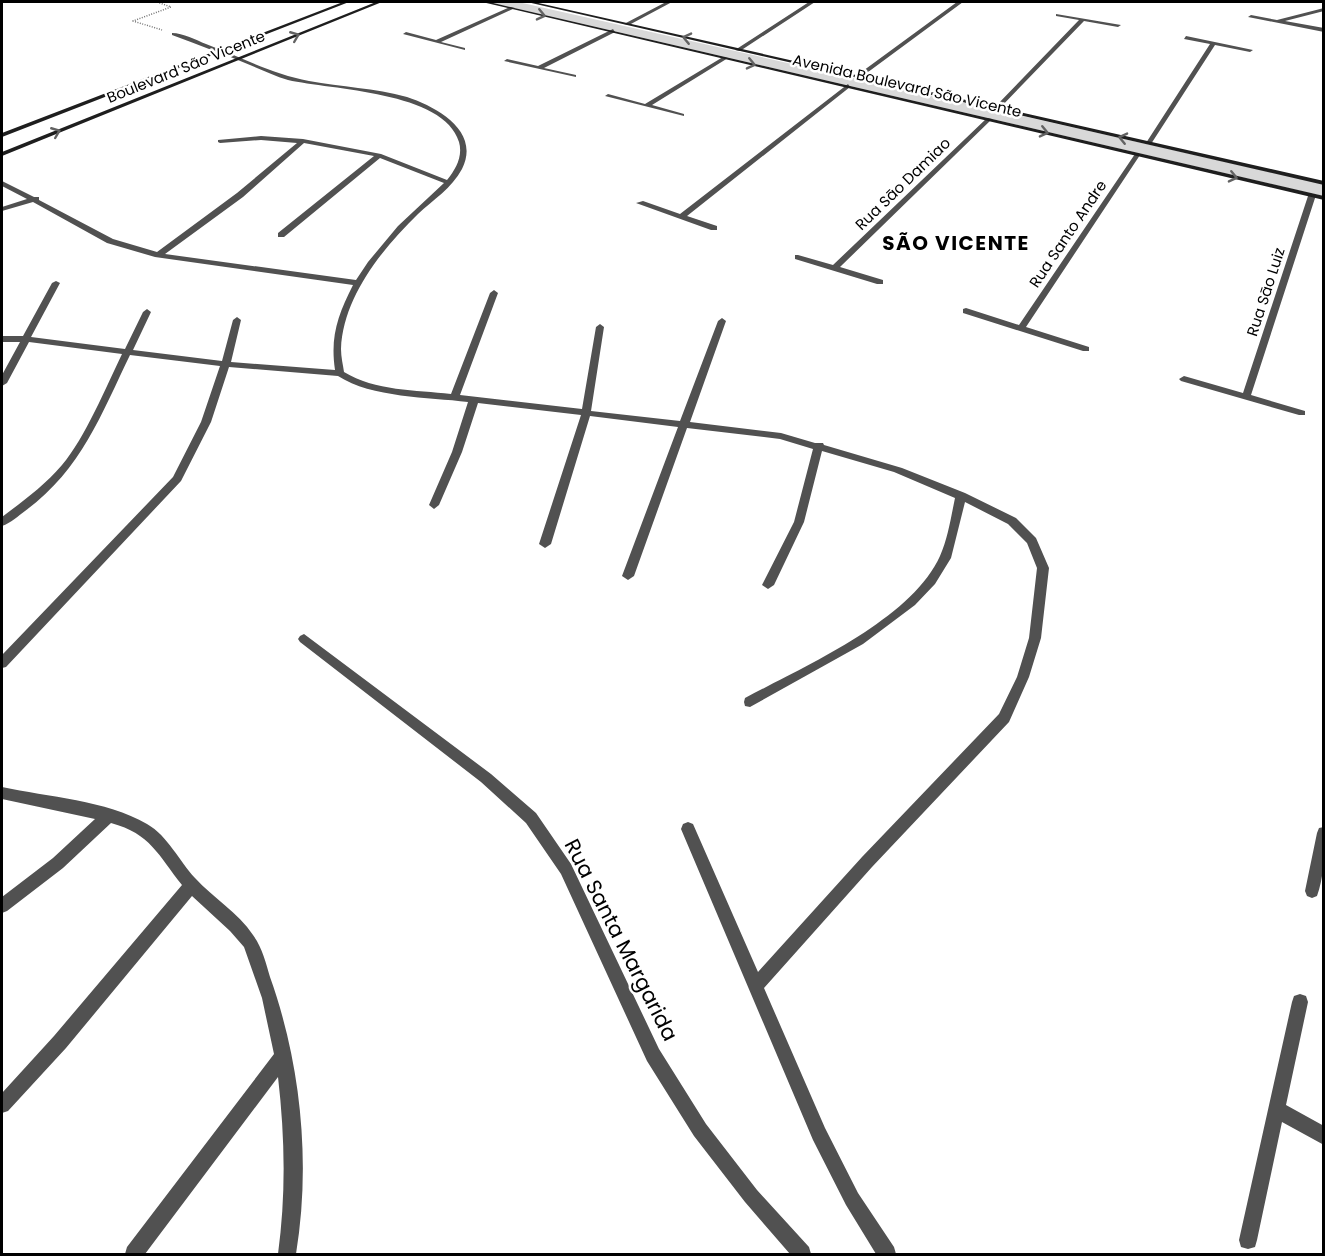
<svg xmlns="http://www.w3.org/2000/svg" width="1325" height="1256" font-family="Poppins,sans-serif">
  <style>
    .green { fill: #d8d8d8 }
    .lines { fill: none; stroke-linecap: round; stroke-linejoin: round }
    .path { stroke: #737373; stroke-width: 1.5; stroke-dasharray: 1 1.5; stroke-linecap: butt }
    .street { fill: #515151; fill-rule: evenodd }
    .secondary { fill: #1e1e1e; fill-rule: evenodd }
    .oneway { stroke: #626262 }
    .labels { text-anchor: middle; stroke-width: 5; stroke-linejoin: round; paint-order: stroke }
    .far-street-label { font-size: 15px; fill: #000; stroke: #fff }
    .far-district-label { font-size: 20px; font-weight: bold; letter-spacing: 1.5px; fill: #000; stroke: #fff }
    .near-street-label { font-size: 21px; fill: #000; stroke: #fff }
  </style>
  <rect width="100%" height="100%" fill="#fff"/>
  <path class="green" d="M489,2H518L1323,184V196Z"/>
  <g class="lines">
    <path class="path" d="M157,2L171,7L133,21L162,30"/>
    <path class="street" d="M666,2H672L629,25L624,24Z
      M809,2H815L740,51L735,50Z
      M957,2H963L860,78H856V76Z
      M510,7L515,8L441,42L465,48V50L403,34L406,32L436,40Z
      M1324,8V11L1285,21L1324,28V32L1248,17L1251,15L1277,20Z
      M1056,14L1121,25L1118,27L1084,21L998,110H994V108L1079,20L1056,16Z
      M613,29L615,32L544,68L576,75V77L504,61L507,59L538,66Z
      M172,33C183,33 196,40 206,44C240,57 273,74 309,81C341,87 375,88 407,97C437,107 481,131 462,169C452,188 433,200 418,214C382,249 343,297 341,349C341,357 343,365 344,372C375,391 416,390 451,394L490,293L494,290L498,293L460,395L582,409L596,327L600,324L604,327L591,411L680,421L718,321L722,318L726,321L690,422L781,433L815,443H823L824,445L902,468L965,493L1016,518L1036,538L1049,568L1041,638L1029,677L1009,722L872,867L764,988L825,1128L858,1193L894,1247L896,1254H876L846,1205L813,1140L681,829L683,824L688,822L693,824L758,972L862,857L999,714L1017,677L1029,638L1037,568L1027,543L1008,524L965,502L951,558L935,584L915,605L863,644L750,707L745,706L744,702L745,698C805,666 911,620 940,556C948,538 951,517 955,498L894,472L822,451L804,522L774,585L768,589L762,585L794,522L813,449L780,439L687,428L634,576L628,580L622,576L678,427L590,416L551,544L545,548L539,544L581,415L478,403L462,452L439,505L434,509L429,505L452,452L468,402C428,397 372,398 338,376L229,367L211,422L181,481L6,667L2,668V655L173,477L201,422L220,366L130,355C101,415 81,470 25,511C18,516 11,523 2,526V517C23,501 44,486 62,465C85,438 106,387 122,354L29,342L7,383L2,386V375L20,342H2V336H23L52,283L56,281L60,283L31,337L125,349L143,312L147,309L151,312L133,350L222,361L233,320L237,317L241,320L231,362L335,370C330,336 338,315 353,285L155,257L107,243L33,202L2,211V207L27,199L2,186V181L34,197H39V200L113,239L157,252L237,193L297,143L261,140L220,143L218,142V140L261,136L303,139L381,154L447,180C456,169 463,156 459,142C444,91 331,90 288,80C275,76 262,70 250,65C224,54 198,45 172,35ZM304,143L374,156L278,233V237H284L380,158L444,183L398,226L368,262L356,280L165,254L243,197Z
      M1186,36L1253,50L1250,52L1215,45L1151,144H1147L1146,143L1210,44L1184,39Z
      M723,57L728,58L652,105L684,114V116L605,96L608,94L645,104Z
      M848,84L850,87L687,216L717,226V230H711L636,203L643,201L680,214Z
      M987,118L992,119L840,267L883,280V284H877L795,259V255H798L833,265Z
      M1135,154L1140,155L1026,327L1089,347V351H1083L963,313V309L966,308L1019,325Z
      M1309,193L1316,195L1251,395L1305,411V415H1299L1181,381L1179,379L1184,376L1243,393Z
      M304,634L491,774L536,813L571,864L659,1049L706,1124L757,1190L809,1247L811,1254H790L745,1202L694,1136L647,1061L561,874L526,823L481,782L300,642L298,639L300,636Z
      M2,787C48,797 106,800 147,824C168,836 179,861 195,878C213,898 238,912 253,935C262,947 266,963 270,977C301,1064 311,1163 296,1254H278C286,1195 285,1137 278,1077L145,1254H125L127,1247L274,1054L262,998L244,947L230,931L192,896L66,1048L8,1111L2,1113V1093L54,1036L182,885C158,855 151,834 111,823L63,868L7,911L2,913V897L53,858L95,819L2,799Z
      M1324,827C1324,849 1325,875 1317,896L1312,898L1307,896L1305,891L1317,833L1319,828Z
      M1300,994L1306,996L1308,1002L1286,1105L1324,1126V1145L1282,1122L1257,1240L1255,1247L1248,1249L1241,1247L1239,1240L1292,1002L1294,996Z"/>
    <path class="secondary" d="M343,2H349L2,137V133Z
      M376,2H382L2,156V152Z
      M482,2H489L1324,196V200Z
      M527,2H534L1324,181V185Z"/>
  </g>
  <defs><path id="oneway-chevron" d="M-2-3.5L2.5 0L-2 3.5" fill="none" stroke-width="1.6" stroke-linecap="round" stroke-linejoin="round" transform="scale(1.5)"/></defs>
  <g class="oneway">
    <use href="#oneway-chevron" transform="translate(541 15) rotate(13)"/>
    <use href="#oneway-chevron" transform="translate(295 36) rotate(-22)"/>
    <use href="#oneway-chevron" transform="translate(687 38) rotate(-167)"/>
    <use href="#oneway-chevron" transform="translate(751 64) rotate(13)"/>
    <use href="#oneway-chevron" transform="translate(56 132) rotate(-22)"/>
    <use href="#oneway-chevron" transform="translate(1044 132) rotate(13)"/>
    <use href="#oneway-chevron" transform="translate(1123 138) rotate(-167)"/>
    <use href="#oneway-chevron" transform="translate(1233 177) rotate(13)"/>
  </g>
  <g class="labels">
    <g class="far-street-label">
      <text transform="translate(186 67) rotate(-22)" y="5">Boulevard São Vicente</text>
      <text transform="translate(907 86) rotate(13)" y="5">Avenida Boulevard São Vicente</text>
      <text transform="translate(903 184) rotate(-44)" y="5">Rua Sāo Damiao</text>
      <text transform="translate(1068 234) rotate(-56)" y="5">Rua Santo Andre</text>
      <text transform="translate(1266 292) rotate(-72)" y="5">Rua Sāo Luiz</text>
    </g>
    <g class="far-district-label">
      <text x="956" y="250">SÃO VICENTE</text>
    </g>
    <g class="near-street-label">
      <text transform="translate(621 940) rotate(63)" y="7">Rua Santa Margarida</text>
    </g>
  </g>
  <rect width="1325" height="1256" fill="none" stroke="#000000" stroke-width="6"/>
</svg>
